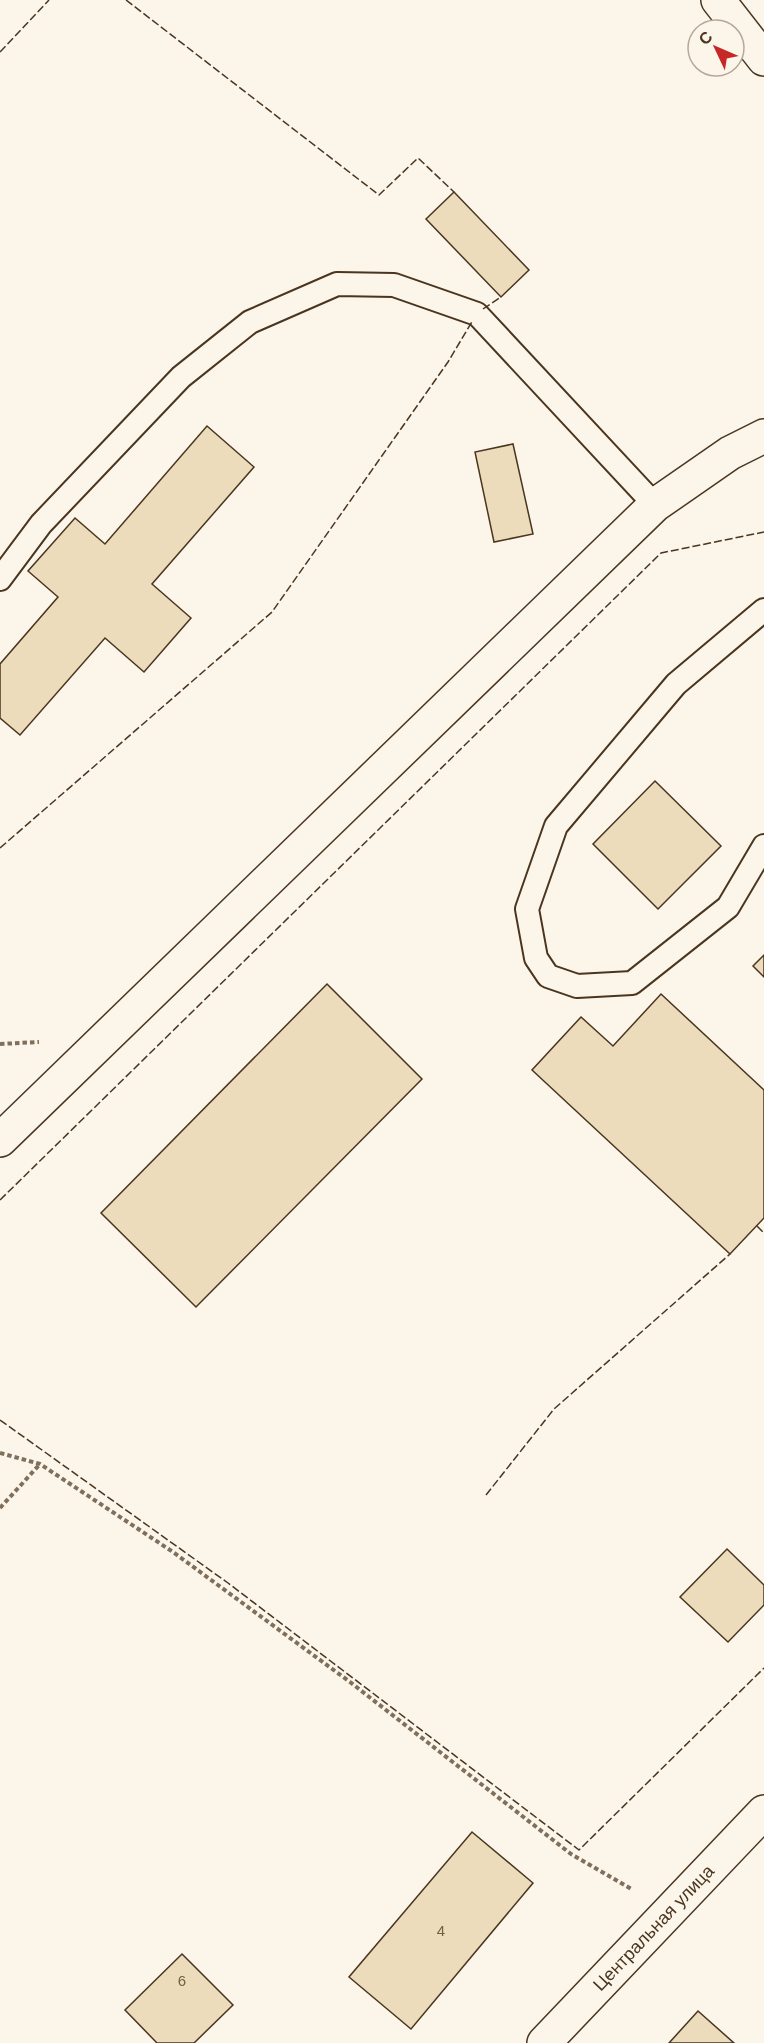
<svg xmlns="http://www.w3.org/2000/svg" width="764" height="2043" viewBox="0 0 764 2043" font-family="Helvetica,sans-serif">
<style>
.building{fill:#ecdcbc;stroke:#4a3520;stroke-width:1.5}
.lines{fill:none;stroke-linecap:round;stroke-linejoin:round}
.service-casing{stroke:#4a3520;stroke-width:26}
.minor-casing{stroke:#4a3520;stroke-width:36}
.path{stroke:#7f6f5c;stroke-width:4;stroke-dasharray:4.5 3;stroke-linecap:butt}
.service{stroke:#fbf6e9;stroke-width:22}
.minor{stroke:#fbf6e9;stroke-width:33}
.fence{stroke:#4a3520;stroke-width:1.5;stroke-dasharray:8 3;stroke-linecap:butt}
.labels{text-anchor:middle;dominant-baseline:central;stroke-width:4.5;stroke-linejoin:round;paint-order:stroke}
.number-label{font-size:15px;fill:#725f47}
.street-label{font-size:18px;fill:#4a3520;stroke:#fbf6e9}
</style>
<rect width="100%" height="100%" fill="#fbf6e9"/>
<g class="building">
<path d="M454,192L529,270L501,297L426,219Z"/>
<path d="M207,426L254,467L152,584L191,618L144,672L105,638L20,735L0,718V664L58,597L28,571L75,518L105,544Z"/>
<path d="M513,444L533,534L494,542L475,452Z"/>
<path d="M655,781L721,846L658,909L593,844Z"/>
<path d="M764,955V977L753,966Z"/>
<path d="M327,984L422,1079L196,1307L101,1213Z"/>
<path d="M661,994L764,1090V1218L730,1254L532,1070L581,1017L613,1046Z"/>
<path d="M727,1549L764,1585V1605L728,1642L680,1597Z"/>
<path d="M472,1832L533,1883L411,2029L349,1977Z"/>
<path d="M182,1954L233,2005L194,2043H157L125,2010Z"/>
<path d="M698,2011L734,2043H669Z"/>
</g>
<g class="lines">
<defs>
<g id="service">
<path d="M0,579L41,524L181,377L250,322L337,284L394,285L477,314L655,505"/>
<path d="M764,610L676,684L556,826L527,909L536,958L548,976L577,986L632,983L728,907L764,846"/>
</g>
<g id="minor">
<path d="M718,0L764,59"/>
<path d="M0,1140L655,505L730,453L764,436"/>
<path id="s1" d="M544,2043L764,1812"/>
</g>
</defs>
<use href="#service" class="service-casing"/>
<use href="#minor" class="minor-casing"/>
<g class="path">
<path d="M0,1044L39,1042"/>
<path d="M0,1453L40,1464L173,1552L350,1682L571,1854L633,1890"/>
<path d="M0,1508L40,1464"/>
</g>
<use href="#service" class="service"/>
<use href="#minor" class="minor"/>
<g class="fence">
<path d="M126,0L379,195L418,158L454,192"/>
<path d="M0,52L49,0"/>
<path d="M483,309L501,297"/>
<path d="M0,848L272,612L448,362L473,320"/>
<path d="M0,1200L661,553L764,532"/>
<path d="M757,1226L764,1233"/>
<path d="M0,1420L228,1583L579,1850L764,1668"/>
<path d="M486,1495L554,1409L730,1254"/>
</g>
</g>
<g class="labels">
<g class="number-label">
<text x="441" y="1930">4</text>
<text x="182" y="1980">6</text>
</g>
<g class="street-label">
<text stroke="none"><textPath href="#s1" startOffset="159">Центральная улица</textPath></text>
</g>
</g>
<g transform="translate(716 48) rotate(314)"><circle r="28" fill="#fbf6e9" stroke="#b4a999" stroke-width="1.5"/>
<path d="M0-4.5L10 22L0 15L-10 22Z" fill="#c62828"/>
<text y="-9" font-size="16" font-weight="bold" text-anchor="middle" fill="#4a3520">С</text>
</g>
</svg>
